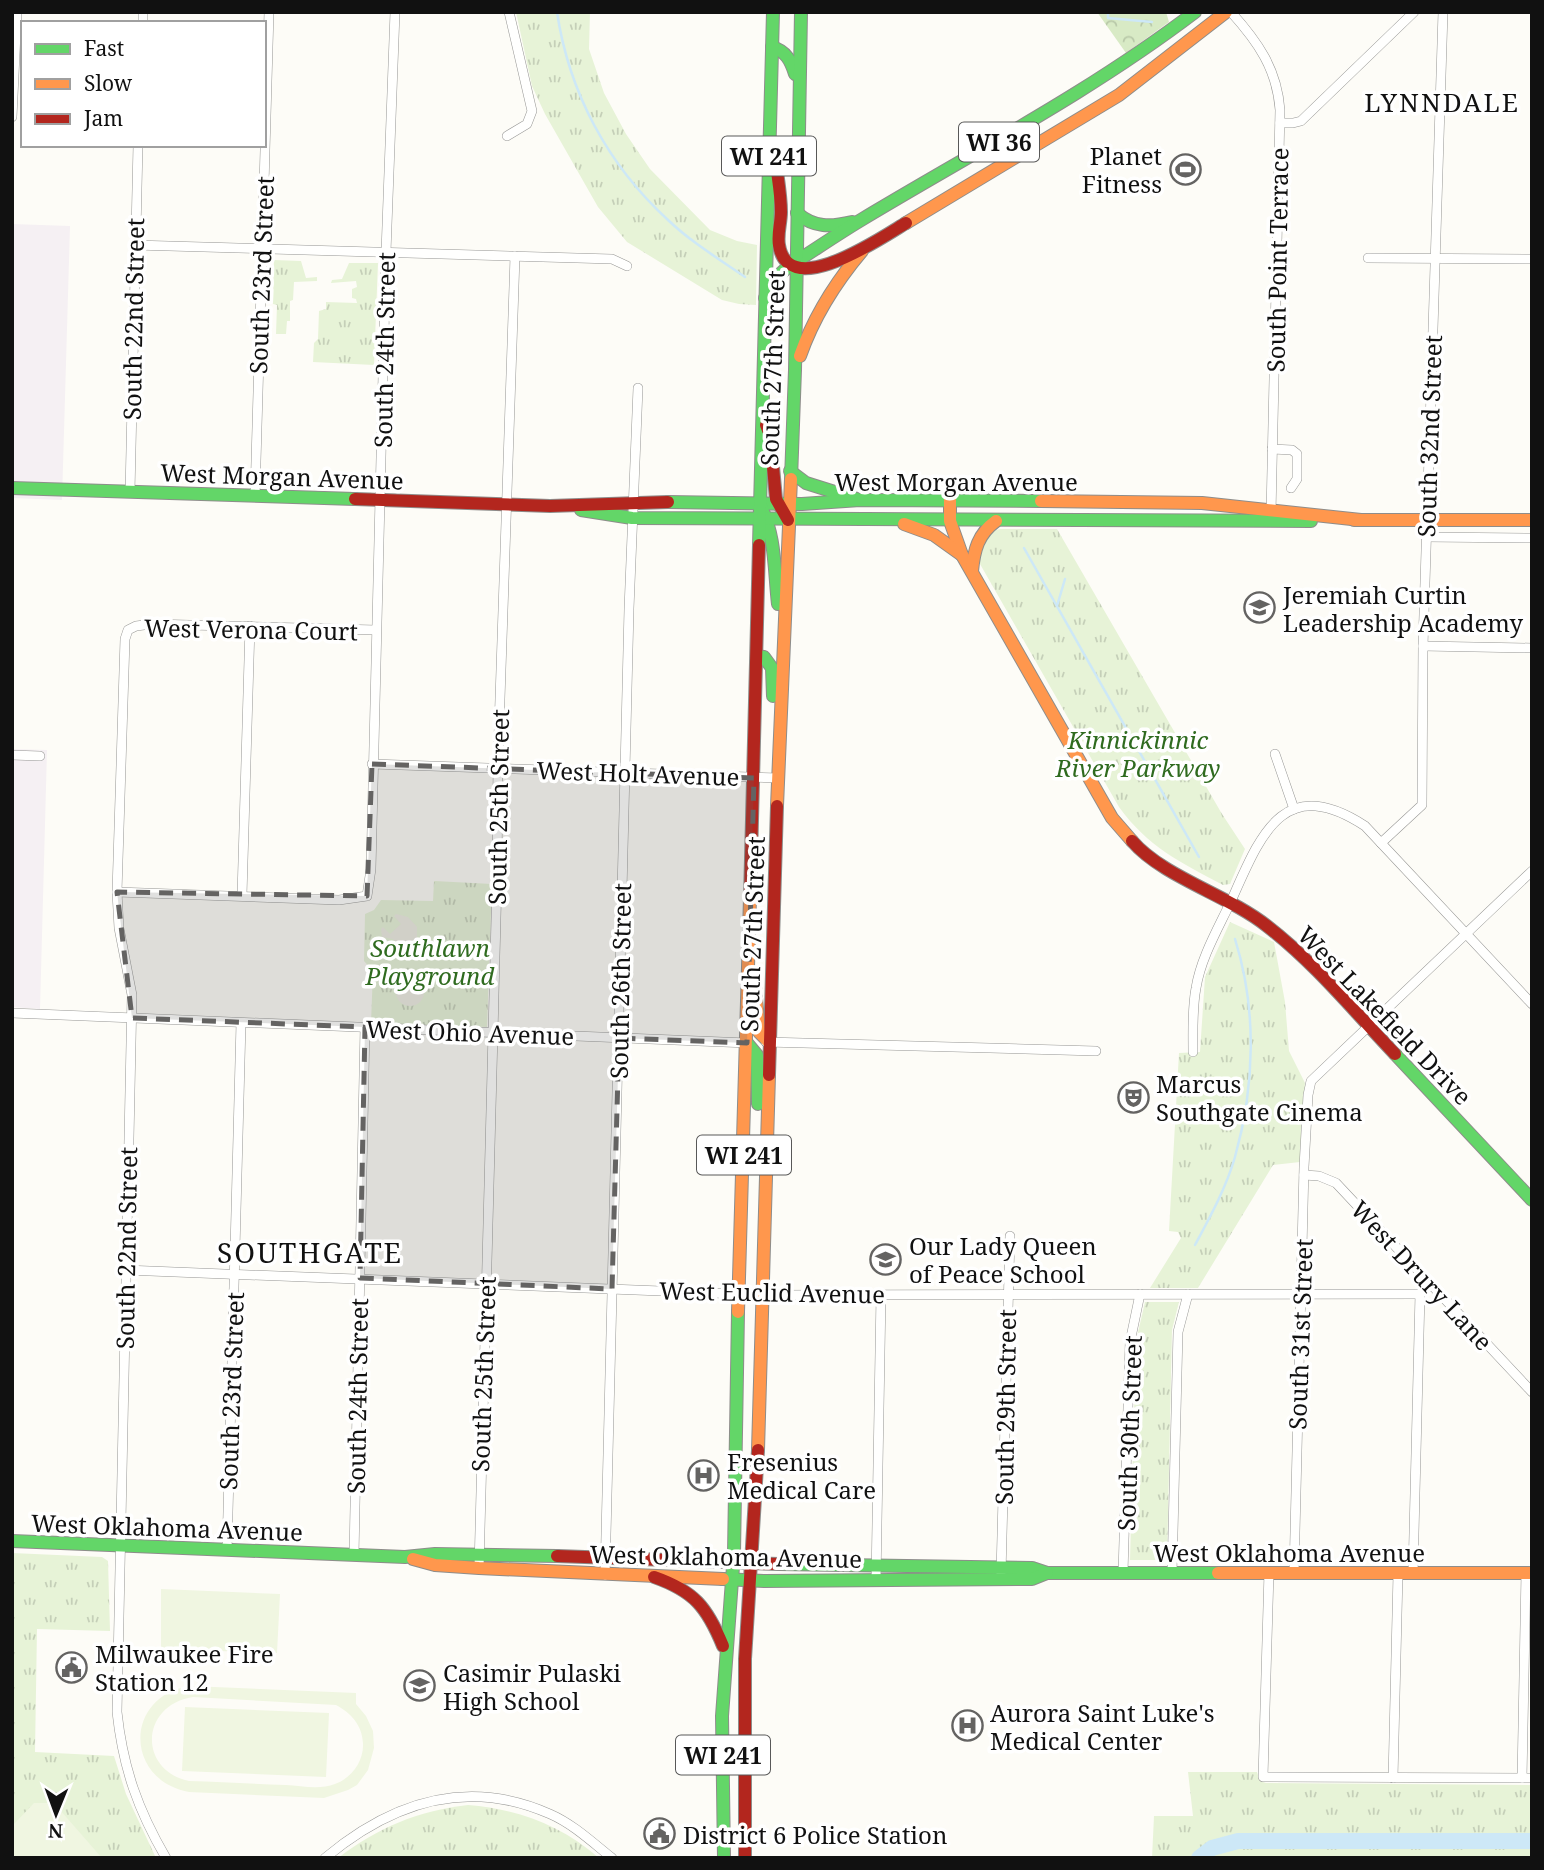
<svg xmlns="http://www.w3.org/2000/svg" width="1544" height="1870" viewBox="0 0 1544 1870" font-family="'Noto Serif',serif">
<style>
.industrial{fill:#f5f0f3}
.grass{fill:url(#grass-tufts)}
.forest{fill:url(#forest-crowns)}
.pitch{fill:#f0f6e1;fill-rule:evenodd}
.plaza{fill:#edebe2}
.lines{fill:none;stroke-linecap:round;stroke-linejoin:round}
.stream{stroke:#cde8f7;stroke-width:2.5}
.river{stroke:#cde8f7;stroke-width:16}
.street-casing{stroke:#979795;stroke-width:10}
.fast-casing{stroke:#8e8d8b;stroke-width:14}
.slow-casing{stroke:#8e8d8b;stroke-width:14}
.jam-casing{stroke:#8e8d8b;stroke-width:14}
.street{stroke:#fffffe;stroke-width:9}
.fast{stroke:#63d668;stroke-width:12}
.slow{stroke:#ff974d;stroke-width:12}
.jam{stroke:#b3261e;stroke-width:12}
.marked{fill:#646362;fill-opacity:0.2;stroke:#646362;stroke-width:5;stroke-dasharray:14 9;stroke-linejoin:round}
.labels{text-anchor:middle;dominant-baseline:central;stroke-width:7;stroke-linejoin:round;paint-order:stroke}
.shield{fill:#fff;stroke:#585858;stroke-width:2}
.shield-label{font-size:23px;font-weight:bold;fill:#111}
.poi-label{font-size:24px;fill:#111;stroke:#fff;text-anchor:start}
.street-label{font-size:24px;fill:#111;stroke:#fff}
.park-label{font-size:24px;font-style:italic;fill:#2f6b1f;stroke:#fff}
.neighbourhood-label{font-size:26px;letter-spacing:2px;fill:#111;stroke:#fff}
.quarter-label{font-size:28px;letter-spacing:2px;fill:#111;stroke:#fff}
</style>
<defs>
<pattern id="grass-tufts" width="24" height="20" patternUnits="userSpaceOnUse" patternTransform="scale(1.75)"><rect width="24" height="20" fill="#e7f3d7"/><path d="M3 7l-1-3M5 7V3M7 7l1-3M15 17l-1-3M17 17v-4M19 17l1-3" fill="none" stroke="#c5cfb8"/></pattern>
<pattern id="forest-crowns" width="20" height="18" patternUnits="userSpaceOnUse" patternTransform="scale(1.75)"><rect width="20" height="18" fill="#d8eac5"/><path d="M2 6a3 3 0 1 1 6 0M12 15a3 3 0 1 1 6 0" fill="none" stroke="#b8c8a8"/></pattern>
</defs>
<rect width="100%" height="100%" fill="#fdfcf7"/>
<g class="industrial">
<path d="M12,224L70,226L62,500L12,498Z"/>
<path d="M12,749L47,750L40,1009L12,1007Z"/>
</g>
<g class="grass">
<path d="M516,12H590L589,49L604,93L626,134L650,169L710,230L737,241L757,245L756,305L739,304L722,300L627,242L598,207L545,114L532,86Z"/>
<path d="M274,260L301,261L306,278L317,277V281L294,282L293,300L290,301V321H287L286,334H276L277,305L273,304Z"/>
<path d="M349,263H378L374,365L313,362L314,343L318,339L319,311L326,309V302L357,303L356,299L352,298V289L357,287L356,281L331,283L332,280L342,279Z"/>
<path d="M1000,529H1057L1222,814L1245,849L1230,884L1223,885C1180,862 1148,847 1119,807L980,564C976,548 983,532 1000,529Z"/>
<path d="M434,881L492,884L487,1027L371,1023L373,971L364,961L365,914L374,910L381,900L433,901Z"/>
<path d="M1230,922L1274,942L1285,1002L1289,1051L1305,1083L1300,1162L1273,1165L1198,1288H1150L1181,1238L1178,1232L1169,1231L1179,1053L1200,1052L1205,977Z"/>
<path d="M1145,1302H1179L1172,1330L1167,1560H1130L1136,1341Z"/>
<path d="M12,1553L102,1557L108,1561L110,1631L37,1629L35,1752L114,1756L126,1794L156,1858H12Z"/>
<path d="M1188,1772H1257L1260,1781L1266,1783L1532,1785V1858H1152L1154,1816H1193Z"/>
<path d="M468,1805C518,1809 561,1825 599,1858H338C379,1827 417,1811 468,1805Z"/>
</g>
<path class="forest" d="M1097,12H1166L1169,22L1126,53Z"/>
<g class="pitch">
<path d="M161,1589L280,1594L277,1653L161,1649Z"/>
<path d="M190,1686L356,1693V1704L366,1716L373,1731L374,1748L368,1770L357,1785L348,1790L324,1798L189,1792C124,1780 124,1696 190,1686ZM193,1697L336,1705C351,1713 362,1725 363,1743C364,1761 352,1778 335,1784C320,1790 302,1786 286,1785C254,1784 221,1782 189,1781C137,1769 141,1705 193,1697Z"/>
<path d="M185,1707L329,1713L326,1777L182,1771Z"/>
<path d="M34,1803H54L102,1858H12V1826Z"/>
</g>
<g class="plaza">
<path d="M396,914L408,917L417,927V938L407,949L402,950L398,947L393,939L382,937L381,929L383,927L390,934L401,924L394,916Z"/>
<circle cx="410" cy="992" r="14"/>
</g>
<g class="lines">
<g class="stream">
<path d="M557,12C569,93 608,165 668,220C691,242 719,259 745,277"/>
<path d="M1108,12V18L1152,22"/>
<path d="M1024,548L1199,857"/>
<path d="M1057,606L1065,579"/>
<path d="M1195,1245C1210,1217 1226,1188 1235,1157C1255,1086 1257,1009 1235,939"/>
</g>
<path class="river" d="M1199,1858L1212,1848L1238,1841H1532"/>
<defs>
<g id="street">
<path d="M1231,12C1258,42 1277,69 1280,110L1271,513"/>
<path d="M143,23V12"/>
<path d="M12,117L17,12"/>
<path d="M1280,123H1293L1301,121L1414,12"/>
<path d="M507,136L527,124L532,111L509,12"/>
<path d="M134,245L612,259L627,266"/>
<path d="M1368,258L1532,259"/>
<path d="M1272,449L1292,450L1297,454V479L1291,488"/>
<path d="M130,492L138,145"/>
<path d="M255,496L269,12"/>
<path d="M1426,537L1532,538"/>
<path d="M1423,646L1532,648"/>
<path d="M1275,754L1294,809"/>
<path d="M12,755L40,756"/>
<path d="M372,764L778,778"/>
<path d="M1381,843L1422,805L1423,646L1443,12"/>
<path d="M117,892L339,900L367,896L371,869L386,252L395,12"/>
<path d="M242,895L250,626"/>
<path d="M12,1013L748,1043"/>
<path d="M766,1042L1096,1051"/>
<path d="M1193,1052C1193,1031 1192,1009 1196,988C1201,957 1219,927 1232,899C1261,834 1284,773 1365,826L1532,1004"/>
<path d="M1304,1175L1319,1176L1336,1183L1532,1392"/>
<path d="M125,1270L763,1295L1420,1294"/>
<path d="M227,1550L241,1023"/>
<path d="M354,1555L365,1027"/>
<path d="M479,1568L497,880L498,758L515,256"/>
<path d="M1269,1572L1263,1777L1532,1778"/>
<path d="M1001,1573L1010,1236"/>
<path d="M1123,1573L1130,1342L1140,1294"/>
<path d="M1172,1573L1178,1332L1188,1294"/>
<path d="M1294,1573L1304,1167L1308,1095L1311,1081L1532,871"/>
<path d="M1413,1573L1420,1294L1432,1284"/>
<path d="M605,1575L629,609L638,388"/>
<path d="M876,1580L881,1295"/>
<path d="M1393,1778L1398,1574"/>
<path d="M1522,1778L1526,1573"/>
<path d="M166,1858C138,1810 123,1768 117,1712L132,995L119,928L117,892L125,639L128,630L136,626L152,624L376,630"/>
<path d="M325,1858C392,1802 467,1777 550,1814C573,1824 592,1842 612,1858"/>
</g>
<g id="fast">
<path d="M772,47C786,51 791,61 795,74"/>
<path d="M797,213C814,228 831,227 852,222"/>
<path d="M765,298L779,275L789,266C813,251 836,235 861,220C974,152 1090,92 1195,12"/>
<path d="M790,471L806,483L860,500"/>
<path d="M791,479L795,370L801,12"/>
<path d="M12,488L355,499"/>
<path d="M668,502L802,504L860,500L1041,501"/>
<path d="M760,505C776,536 774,570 778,604"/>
<path d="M581,510L632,518L1311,521"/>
<path d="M759,545L773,12"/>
<path d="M757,656L764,657L772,668L773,696"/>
<path d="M747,1043L757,1055L758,1104"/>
<path d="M1395,1054L1532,1200"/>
<path d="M12,1541L405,1557L435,1554L557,1556"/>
<path d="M779,1564L1032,1568L1047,1573H1218"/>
<path d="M723,1579L764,1581L1032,1579L1047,1573"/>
<path d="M724,1858L722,1716L734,1553L738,1312"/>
</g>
<g id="slow">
<path d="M906,223L1119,95L1226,12"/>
<path d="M800,356C814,316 835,283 862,251"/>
<path d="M950,500V521L962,555L1112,818L1132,841"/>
<path d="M1041,501L1202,503L1361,520"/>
<path d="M1354,520H1532"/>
<path d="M904,524L934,535L962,555"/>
<path d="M972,571C974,550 978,534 996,521"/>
<path d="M777,806L791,479"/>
<path d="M755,986L759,1032L769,1042"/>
<path d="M738,1312L750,898"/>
<path d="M758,1450L769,1075"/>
<path d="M413,1559L435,1565L479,1568L723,1579"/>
<path d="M1218,1573H1532"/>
</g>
<g id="jam">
<path d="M776,164C778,180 781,196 781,212C781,223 777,234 779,245C788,302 881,238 906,223"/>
<path d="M766,425L770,435L776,499L788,520"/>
<path d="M355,499L550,506L668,502"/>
<path d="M1132,841C1163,877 1228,895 1267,926C1316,964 1353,1010 1395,1054"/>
<path d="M750,898L759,545"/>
<path d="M769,1075L777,806"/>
<path d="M557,1556L779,1564"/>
<path d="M654,1577C694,1591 707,1607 723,1646"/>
<path d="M745,1858V1659L758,1450"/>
</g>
</defs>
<use href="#street" class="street-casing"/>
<use href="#fast" class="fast-casing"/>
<use href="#slow" class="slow-casing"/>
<use href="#jam" class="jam-casing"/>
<use href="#street" class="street"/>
<use href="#fast" class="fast"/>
<use href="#slow" class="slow"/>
<use href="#jam" class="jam"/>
</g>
<path class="marked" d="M372,764L754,778L747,1043L619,1038L612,1289L360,1278L365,1027L132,1018L117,892L367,896Z"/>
<defs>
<symbol id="stadium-ring" viewBox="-11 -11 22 22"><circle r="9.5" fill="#fff" stroke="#646362" stroke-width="1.5"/><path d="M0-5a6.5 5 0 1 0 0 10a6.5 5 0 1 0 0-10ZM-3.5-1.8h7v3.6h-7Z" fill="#646362"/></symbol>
<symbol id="school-ring" viewBox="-11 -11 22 22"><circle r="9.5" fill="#fff" stroke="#646362" stroke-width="1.5"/><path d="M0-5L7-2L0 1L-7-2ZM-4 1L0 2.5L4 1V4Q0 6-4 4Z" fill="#646362"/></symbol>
<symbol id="theatre-ring" viewBox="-11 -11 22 22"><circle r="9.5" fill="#fff" stroke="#646362" stroke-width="1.5"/><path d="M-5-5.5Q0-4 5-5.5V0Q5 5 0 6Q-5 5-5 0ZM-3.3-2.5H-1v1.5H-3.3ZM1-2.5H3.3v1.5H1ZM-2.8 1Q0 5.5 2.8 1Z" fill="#646362"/></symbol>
<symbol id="hospital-ring" viewBox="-11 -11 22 22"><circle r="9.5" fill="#fff" stroke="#646362" stroke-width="1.5"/><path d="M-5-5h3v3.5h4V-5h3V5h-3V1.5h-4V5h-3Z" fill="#646362"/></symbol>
<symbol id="civic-ring" viewBox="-11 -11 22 22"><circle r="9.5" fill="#fff" stroke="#646362" stroke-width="1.5"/><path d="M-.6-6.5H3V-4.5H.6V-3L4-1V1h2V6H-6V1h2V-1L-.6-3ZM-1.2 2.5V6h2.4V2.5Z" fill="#646362"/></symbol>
</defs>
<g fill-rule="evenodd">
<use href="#stadium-ring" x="1168" y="152" width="35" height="35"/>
<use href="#school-ring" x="1242" y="590" width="35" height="35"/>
<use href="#theatre-ring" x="1116" y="1080" width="35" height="35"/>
<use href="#school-ring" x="868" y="1242" width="35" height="35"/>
<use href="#hospital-ring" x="686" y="1458" width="35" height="35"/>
<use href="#civic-ring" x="54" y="1650" width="35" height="35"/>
<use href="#school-ring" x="402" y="1668" width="35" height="35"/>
<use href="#hospital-ring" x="950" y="1708" width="35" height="35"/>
<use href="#civic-ring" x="642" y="1816" width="35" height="35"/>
</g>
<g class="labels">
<g class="shield">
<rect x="959" y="122.5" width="80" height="39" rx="5"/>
<rect x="722" y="136.5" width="94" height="39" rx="5"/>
<rect x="697" y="1135.5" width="94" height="39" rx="5"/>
<rect x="676" y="1735.5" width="94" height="39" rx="5"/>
</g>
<g class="shield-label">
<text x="999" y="142">WI 36</text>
<text x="769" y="156">WI 241</text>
<text x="744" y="1155">WI 241</text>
<text x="723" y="1755">WI 241</text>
</g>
<g class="poi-label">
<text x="1162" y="155" text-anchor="end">Planet<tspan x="1162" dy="28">Fitness</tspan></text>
<text x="1283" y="594">Jeremiah Curtin<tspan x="1283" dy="28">Leadership Academy</tspan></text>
<text x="1156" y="1083">Marcus<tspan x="1156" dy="28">Southgate Cinema</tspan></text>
<text x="909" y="1245">Our Lady Queen<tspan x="909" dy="28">of Peace School</tspan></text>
<text x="727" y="1461">Fresenius<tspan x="727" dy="28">Medical Care</tspan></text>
<text x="95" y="1653">Milwaukee Fire<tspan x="95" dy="28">Station 12</tspan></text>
<text x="443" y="1672">Casimir Pulaski<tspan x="443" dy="28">High School</tspan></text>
<text x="990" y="1712">Aurora Saint Luke's<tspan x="990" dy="28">Medical Center</tspan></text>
<text x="683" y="1834">District 6 Police Station</text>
</g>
<g class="street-label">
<text transform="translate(1277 260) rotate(-89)">South Point Terrace</text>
<text transform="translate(261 275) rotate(-88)">South 23rd Street</text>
<text transform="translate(133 319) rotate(-89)">South 22nd Street</text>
<text transform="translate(384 350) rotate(-89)">South 24th Street</text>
<text transform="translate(772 368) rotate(-88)">South 27th Street</text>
<text transform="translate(1429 436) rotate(-88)">South 32nd Street</text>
<text transform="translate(282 476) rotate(2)">West Morgan Avenue</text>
<text x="956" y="481">West Morgan Avenue</text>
<text transform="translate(251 629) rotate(1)">West Verona Court</text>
<text transform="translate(638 773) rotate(2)">West Holt Avenue</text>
<text transform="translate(498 807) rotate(-89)">South 25th Street</text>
<text transform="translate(752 934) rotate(-88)">South 27th Street</text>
<text transform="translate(620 981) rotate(-89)">South 26th Street</text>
<text transform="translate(1385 1015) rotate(46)">West Lakefield Drive</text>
<text transform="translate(470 1032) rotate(2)">West Ohio Avenue</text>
<text transform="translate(126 1248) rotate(-89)">South 22nd Street</text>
<text transform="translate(1422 1275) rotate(47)">West Drury Lane</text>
<text transform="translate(772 1292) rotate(1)">West Euclid Avenue</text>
<text transform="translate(1300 1334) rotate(-88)">South 31st Street</text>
<text transform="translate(483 1374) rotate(-88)">South 25th Street</text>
<text transform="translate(231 1391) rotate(-88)">South 23rd Street</text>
<text transform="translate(357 1396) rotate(-89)">South 24th Street</text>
<text transform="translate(1005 1407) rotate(-89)">South 29th Street</text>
<text transform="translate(1129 1433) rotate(-88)">South 30th Street</text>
<text transform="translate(167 1527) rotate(2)">West Oklahoma Avenue</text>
<text x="1289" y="1552">West Oklahoma Avenue</text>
<text transform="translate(726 1556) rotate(1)">West Oklahoma Avenue</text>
</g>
<g class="park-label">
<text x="1138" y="739">Kinnickinnic<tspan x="1138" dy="28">River Parkway</tspan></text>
<text x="430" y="947">Southlawn<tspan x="430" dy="28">Playground</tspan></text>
</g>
<g class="neighbourhood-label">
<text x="1442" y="102">LYNNDALE</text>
</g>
<g class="quarter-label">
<text x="310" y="1252">SOUTHGATE</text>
</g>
</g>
<rect width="1544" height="1870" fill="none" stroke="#111111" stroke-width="28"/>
<rect x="21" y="21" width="245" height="126" fill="#ffffff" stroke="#a0a0a0" stroke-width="2"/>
<rect x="35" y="44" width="35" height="10" fill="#63d668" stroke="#a0a0a0" stroke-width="2"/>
<text x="84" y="56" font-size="21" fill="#111111">Fast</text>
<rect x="35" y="79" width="35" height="10" fill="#ff974d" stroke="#a0a0a0" stroke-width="2"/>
<text x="84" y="91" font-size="21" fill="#111111">Slow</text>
<rect x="35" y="114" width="35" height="10" fill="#b3261e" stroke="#a0a0a0" stroke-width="2"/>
<text x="84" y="126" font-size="21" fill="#111111">Jam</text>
<g transform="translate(56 1814) rotate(181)" stroke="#ffffff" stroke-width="5" paint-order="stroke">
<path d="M0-5L12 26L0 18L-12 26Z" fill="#111111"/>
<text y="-10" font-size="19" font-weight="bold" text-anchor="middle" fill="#111111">N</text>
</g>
</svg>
